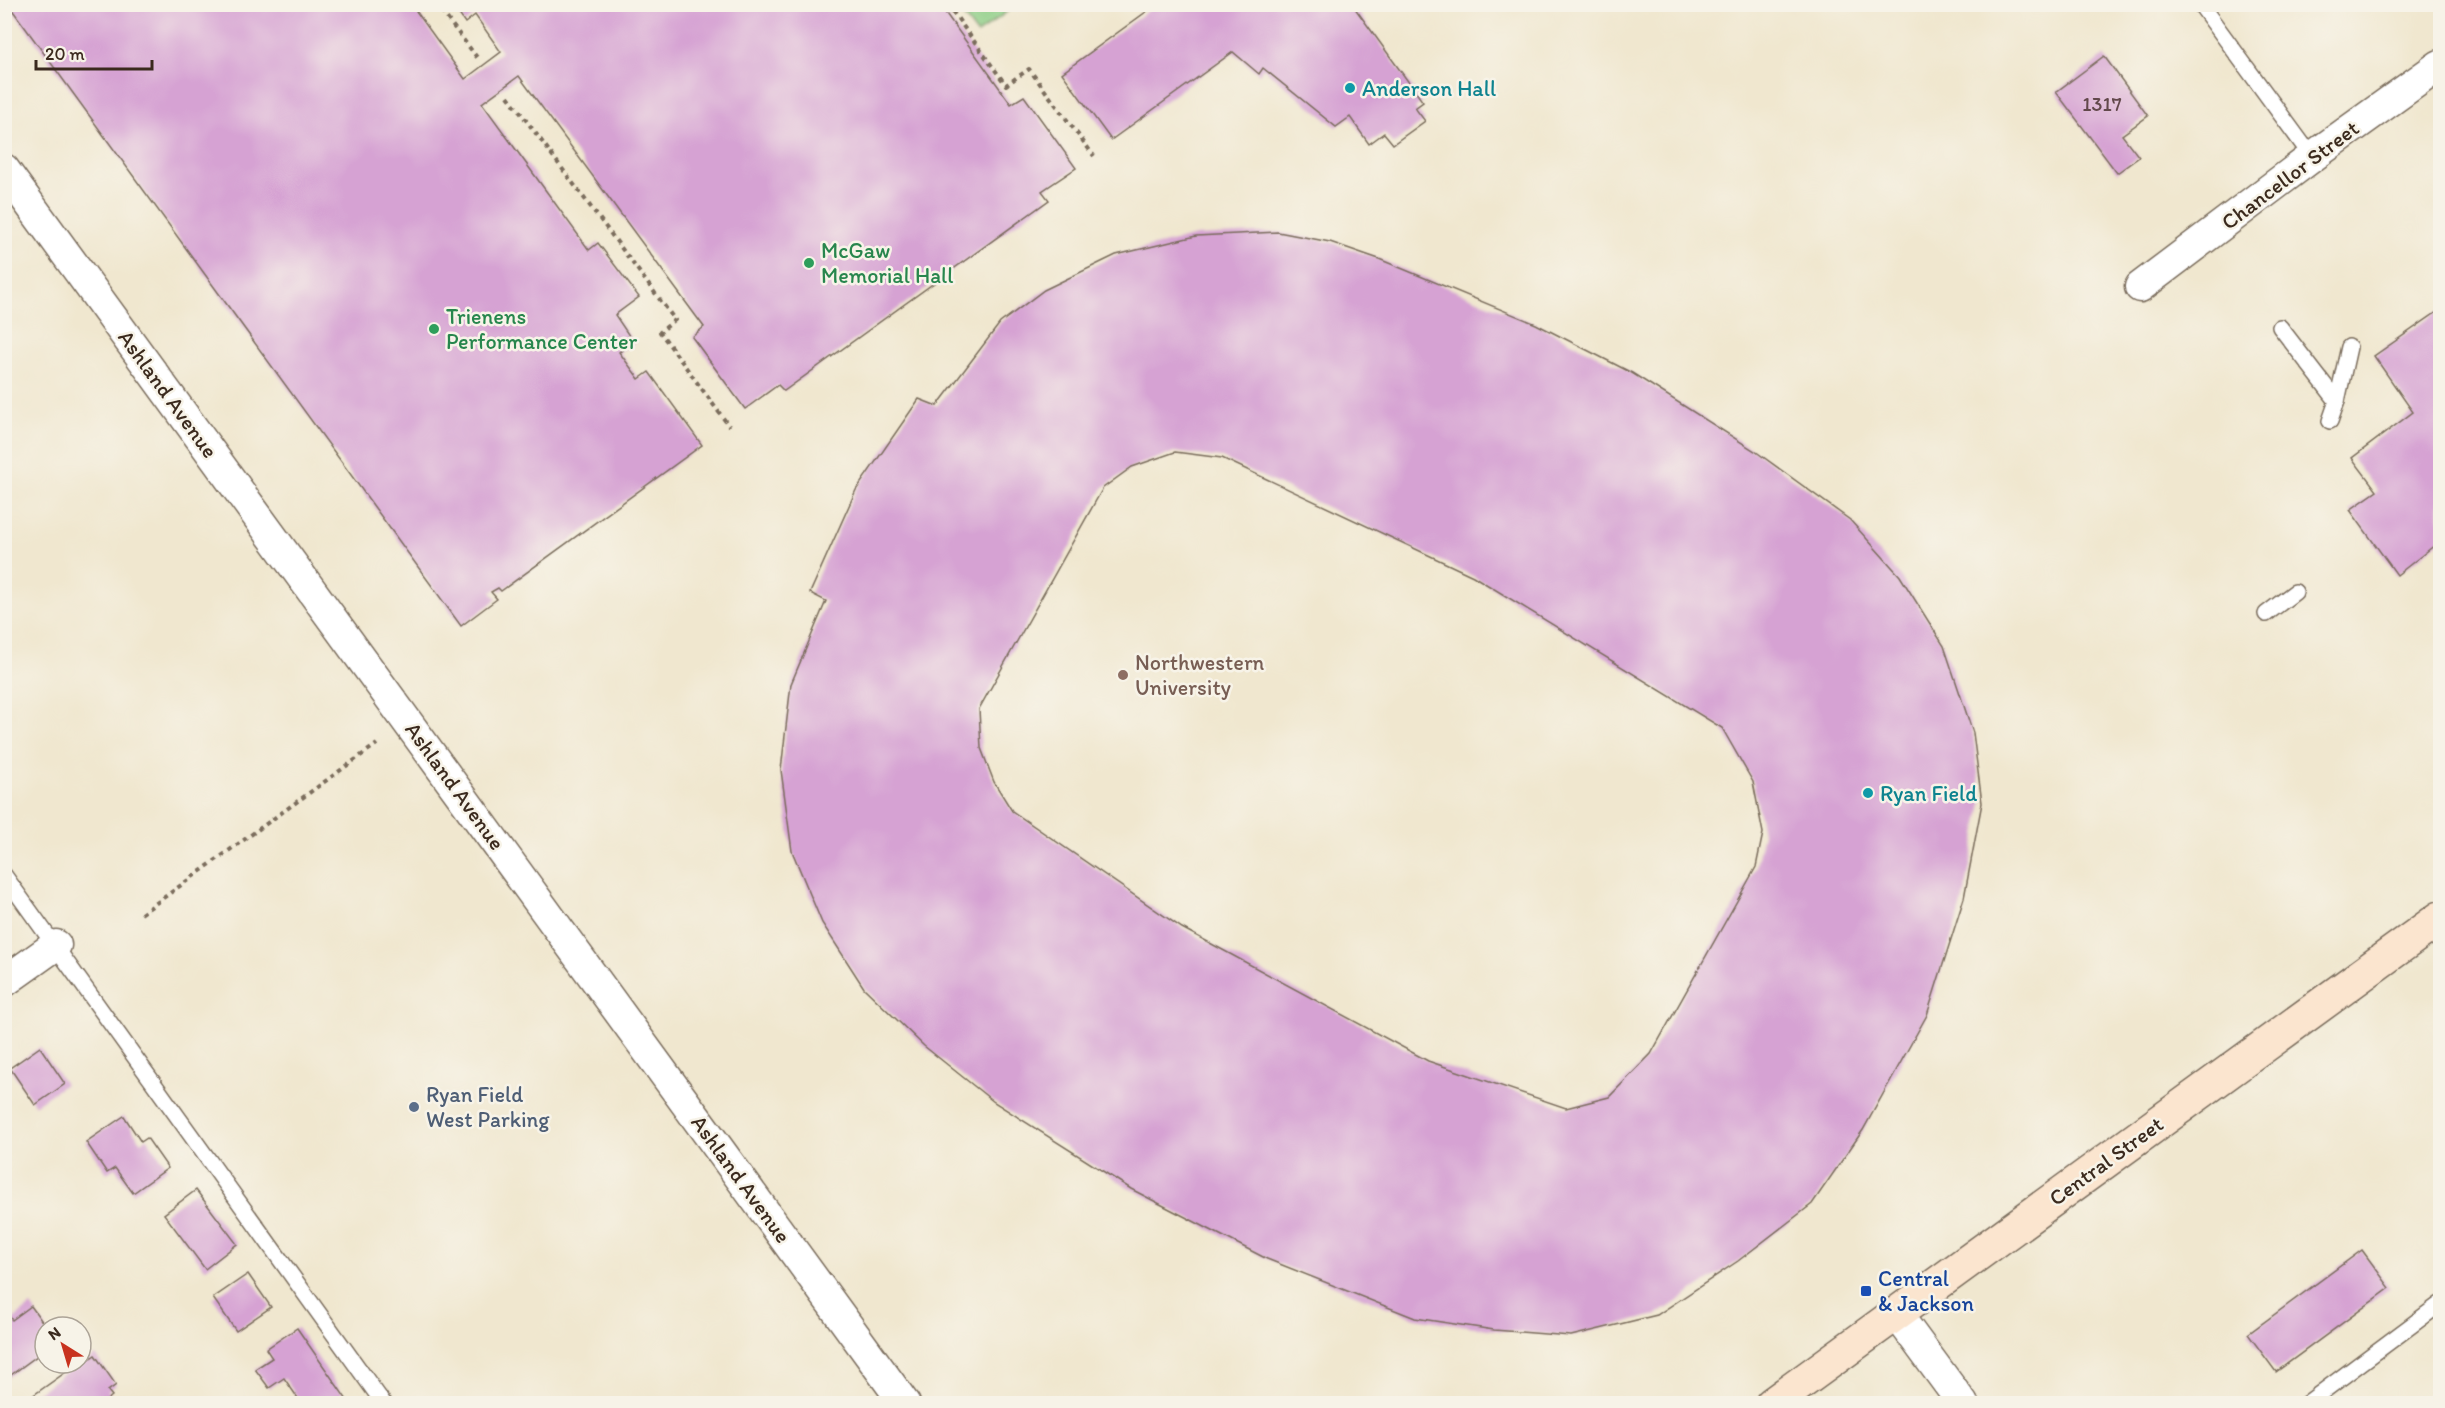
<svg xmlns="http://www.w3.org/2000/svg" width="2445" height="1408" viewBox="0 0 2445 1408" font-family="Itim,sans-serif">
<style>
.green{fill:#8dce86;stroke:#647c52;stroke-width:1.5}
.building{fill:#d6a2d3;fill-rule:evenodd}
.lines{fill:none;stroke-linecap:round;stroke-linejoin:round}
.lane-casing{stroke:#7a6c5c;stroke-width:18}
.street-casing{stroke:#7a6c5c;stroke-width:33}
.secondary-casing{stroke:#7a6c5c;stroke-width:36}
.path{stroke:#7a6c5c;stroke-width:4;stroke-dasharray:4.5 4.5;stroke-linecap:butt}
.lane{stroke:#fff;stroke-width:15}
.street{stroke:#fff;stroke-width:30}
.secondary{stroke:#fbe5cf;stroke-width:33}
.culture-dot{fill:#0f9aa8;stroke:#f7f3e8;stroke-width:2}
.leisure-dot{fill:#2e9e5b;stroke:#f7f3e8;stroke-width:2}
.education-dot{fill:#8d6e63;stroke:#f7f3e8;stroke-width:2}
.service-dot{fill:#5c6f8a;stroke:#f7f3e8;stroke-width:2}
.transit-dot{fill:#1a4fb4;stroke:#f7f3e8;stroke-width:2}
.labels{text-anchor:middle;dominant-baseline:central;stroke-width:5;stroke-linejoin:round;paint-order:stroke}
.number-label{font-size:20px;fill:#62484b}
.culture-label{font-size:22px;fill:#0d838f;stroke:#f7f3e8;text-anchor:start}
.street-label{font-size:22px;fill:#3b2a1e;stroke:#f7f3e8}
.leisure-label{font-size:22px;fill:#27864d;stroke:#f7f3e8;text-anchor:start}
.education-label{font-size:22px;fill:#785e54;stroke:#f7f3e8;text-anchor:start}
.service-label{font-size:22px;fill:#4e5e75;stroke:#f7f3e8;text-anchor:start}
.transit-label{font-size:22px;fill:#164399;stroke:#f7f3e8;text-anchor:start}
</style>
<rect width="100%" height="100%" fill="#f7f3e8"/>
<filter id="ink" filterUnits="userSpaceOnUse"><feTurbulence type="fractalNoise" baseFrequency=".0167" numOctaves="2"/><feDisplacementMap in="SourceGraphic" scale="12" xChannelSelector="R" yChannelSelector="G"/><feConvolveMatrix kernelMatrix="1 2 1 2 8 2 1 2 1" color-interpolation-filters="sRGB"/></filter>
<filter id="wash" filterUnits="userSpaceOnUse"><feTurbulence type="fractalNoise" baseFrequency=".008" numOctaves="4" result="noise"/><feDisplacementMap in="SourceGraphic" scale="24" xChannelSelector="R" yChannelSelector="G"/><feGaussianBlur stdDeviation="1.35" result="paint"/><feColorMatrix in="noise" values="0 0 0 0 0 0 0 0 0 0 0 0 0 0 0 0 0 1.4 0 .05"/><feComposite in="paint" operator="in"/></filter>
<g filter="url(#wash)">
<rect width="100%" height="100%" fill="#f0e7cf"/>
<path class="green" d="M955,5H1016L977,34Z"/>
<g id="blocks">
<g class="building">
<path d="M8,4H411L465,79L501,52L475,15L465,23L452,4H939L1011,104L1024,96L1076,168L1042,191L1049,200L784,391L778,385L745,409L692,337L704,327L519,76L482,103L589,250L598,243L639,297L615,315L634,343L619,352L639,379L649,372L702,445L501,591L498,588L491,592L497,599L461,626Z"/>
<path d="M1157,4H1352L1423,102L1415,108L1425,121L1393,144L1384,133L1369,144L1350,117L1336,127L1263,68L1259,74L1233,52L1111,140L1062,73Z"/>
<path d="M2104,56L2148,116L2122,135L2139,157L2117,173L2056,92Z"/>
<path d="M1278,232L1330,242L1379,259L1536,324L1632,373L1755,451L1850,520L1900,576L1944,646L1973,733L1982,803L1964,898L1927,1015L1863,1130L1812,1204L1738,1261L1657,1315L1571,1336L1494,1330L1415,1318L1267,1259L1131,1189L994,1102L924,1046L864,988L822,923L792,851L781,770L791,684L826,601L810,593L856,490L919,399L937,406L1000,323L1044,290L1116,255L1196,236ZM1175,452L1222,458L1473,576L1722,728L1753,782L1763,833L1756,867L1651,1054L1609,1097L1566,1108L1428,1061L1182,928L1012,811L994,782L981,748L979,709L1103,488L1132,467Z"/>
<path d="M2440,310V541L2397,575L2350,510L2377,491L2352,458L2413,412L2374,356Z"/>
<path d="M40,1047L65,1084L35,1105L10,1068Z"/>
<path d="M124,1116L141,1142L147,1138L168,1168L133,1193L115,1168L107,1173L86,1142Z"/>
<path d="M196,1190L237,1244L205,1269L164,1214Z"/>
<path d="M2362,1250L2390,1288L2276,1372L2248,1334Z"/>
<path d="M248,1274L271,1307L236,1331L213,1298Z"/>
<path d="M31,1306L46,1327L45,1350L4,1380V1310L12,1320Z"/>
<path d="M297,1328L347,1400L342,1404H302L284,1378L269,1388L255,1369L272,1358L266,1349Z"/>
<path d="M95,1355L116,1385L108,1391L112,1396L102,1404H21L83,1360L85,1362Z"/>
</g>
</g>
</g>
<g filter="url(#ink)">
<use href="#blocks" fill-opacity="0" stroke="#7a6c5c" stroke-width="1.5"/>
<g class="lines">
<defs>
<g id="lane">
<path d="M2200,4L2312,157"/>
<path d="M2280,327L2337,401L2330,421"/>
<path d="M2337,401L2349,347"/>
<path d="M2266,614L2295,592"/>
<path d="M4,875L384,1404"/>
<path d="M2306,1404L2440,1304"/>
</g>
<g id="street">
<path d="M4,169L905,1404"/>
<path d="M2140,287L2312,157L2440,65"/>
<path d="M4,982L56,945"/>
<path d="M1896,1313L1963,1404"/>
</g>
<path id="secondary" d="M1772,1404L2440,918"/>
</defs>
<use href="#lane" class="lane-casing"/>
<use href="#street" class="street-casing"/>
<use href="#secondary" class="secondary-casing"/>
<g class="path">
<path d="M436,4L479,60"/>
<path d="M947,4L1006,85L1029,69L1094,156"/>
<path d="M508,96L675,320L660,332L729,426"/>
<path d="M141,914L377,744"/>
</g>
<use href="#lane" class="lane"/>
<use href="#street" class="street"/>
<use href="#secondary" class="secondary"/>
</g>
</g>
<g class="culture-dot">
<circle cx="1350" cy="88" r="6"/>
<circle cx="1868" cy="793" r="6"/>
</g>
<g class="leisure-dot">
<circle cx="809" cy="263" r="6"/>
<circle cx="434" cy="329" r="6"/>
</g>
<circle class="education-dot" cx="1123" cy="675" r="6"/>
<circle class="service-dot" cx="414" cy="1107" r="6"/>
<rect class="transit-dot" x="1860" y="1285" width="12" height="12" rx="3"/>
<g class="labels">
<g class="number-label">
<text x="2102" y="104">1317</text>
</g>
<g class="culture-label">
<text x="1362" y="88">Anderson Hall</text>
<text x="1880" y="793">Ryan Field</text>
</g>
<g class="street-label">
<text transform="translate(2290 175) rotate(-37)">Chancellor Street</text>
<text transform="translate(168 394) rotate(54)">Ashland Avenue</text>
<text transform="translate(455 786) rotate(54)">Ashland Avenue</text>
<text transform="translate(2106 1161) rotate(-36)">Central Street</text>
<text transform="translate(741 1179) rotate(54)">Ashland Avenue</text>
</g>
<g class="leisure-label">
<text x="821" y="250">McGaw<tspan x="821" dy="25">Memorial Hall</tspan></text>
<text x="446" y="316">Trienens<tspan x="446" dy="25">Performance Center</tspan></text>
</g>
<g class="education-label">
<text x="1135" y="662">Northwestern<tspan x="1135" dy="25">University</tspan></text>
</g>
<g class="service-label">
<text x="426" y="1094">Ryan Field<tspan x="426" dy="25">West Parking</tspan></text>
</g>
<g class="transit-label">
<text x="1878" y="1278">Central<tspan x="1878" dy="25">&amp; Jackson</tspan></text>
</g>
</g>
<rect width="2445" height="1408" fill="none" stroke="#f7f3e8" stroke-width="24"/>
<g transform="translate(63 1345) rotate(323)"><circle r="28" fill="#f7f3e8" stroke="#aca397" stroke-width="1.5"/>
<path d="M0-4.5L10 22L0 15L-10 22Z" fill="#c8321e"/>
<text y="-9" font-size="16" font-weight="bold" text-anchor="middle" fill="#3b2a1e">N</text>
</g>
<path d="M36 60v9h116v-9" fill="none" stroke="#3b2a1e" stroke-width="3"/>
<text x="45" y="60" font-size="18" fill="#3b2a1e" stroke="#f7f3e8" stroke-width="4.5" paint-order="stroke">20 m</text>
</svg>
